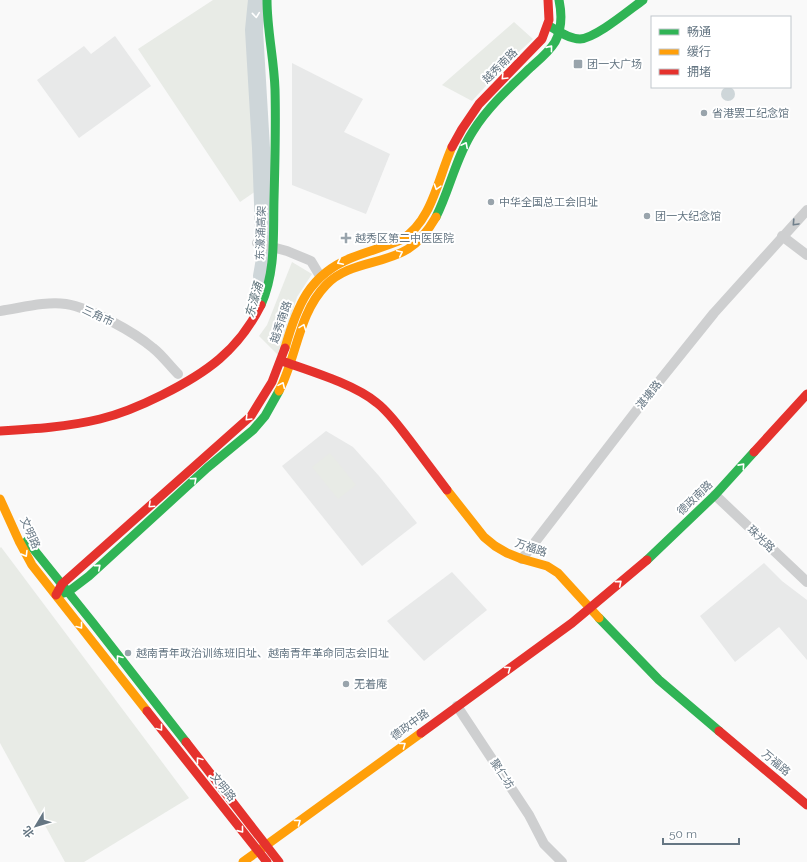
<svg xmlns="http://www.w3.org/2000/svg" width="807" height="862" viewBox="0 0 807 862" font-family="Raleway,'Noto Sans SC',sans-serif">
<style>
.built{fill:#e8e9e9}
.green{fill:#e8ebe6}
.water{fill:#ced6d9}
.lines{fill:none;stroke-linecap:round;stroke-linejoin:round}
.river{stroke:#ced6d9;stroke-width:18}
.street{stroke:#cecfd0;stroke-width:10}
.fast{stroke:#30b455;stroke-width:9}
.slow{stroke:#ff9f0a;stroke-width:9}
.jam{stroke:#e5322d;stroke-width:9}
.oneway{stroke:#fff}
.oneway2{stroke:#707f8b}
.poi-dot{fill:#99a4ac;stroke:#fff;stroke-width:1.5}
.labels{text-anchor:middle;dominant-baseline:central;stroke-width:4;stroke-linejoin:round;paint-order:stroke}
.poi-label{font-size:11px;fill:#657683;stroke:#fff;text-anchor:start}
.street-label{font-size:11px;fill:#657683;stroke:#fff}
.water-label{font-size:12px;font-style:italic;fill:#60757c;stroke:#fff}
</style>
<rect width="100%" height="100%" fill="#f9f9f9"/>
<g class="built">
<path d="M115,36L151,86L79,138L37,80L84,46L91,54Z"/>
<path d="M292,63L363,99L344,132L390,154L366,214L292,185Z"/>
<path d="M326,431L353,447L379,476L417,523L362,566L282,466Z"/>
<path d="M764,563L782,581L807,600V660L779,627L735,662L700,616Z"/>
<path d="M452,572L487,610L424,661L387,621Z"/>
</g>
<g class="green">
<path d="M213,0H248V37L256,191L240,202L138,49Z"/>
<path d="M514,22L533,39L511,59L472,101L442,85Z"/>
<path d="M292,262L312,274L297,297L279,356L259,336L267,325Z"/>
<path d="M330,453L356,485L338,499L312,467Z"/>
<path d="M1,547L189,798L84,862H65L0,743V548Z"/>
</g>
<circle class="water" cx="728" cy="94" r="7"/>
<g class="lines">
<path class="river" d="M257,0L254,30L261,148L265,259L262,276"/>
<g class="street">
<path d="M782,236L807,255"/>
<path d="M257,243L287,251L311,261L320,276"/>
<path d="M0,311C21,308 45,301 66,304C91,308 134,332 153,348C162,355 170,366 178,374"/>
<path d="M715,495L807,582"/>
<path d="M522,559L653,389L714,313L807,210"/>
<path d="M457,706L529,815L544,844L562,862"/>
</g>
<g class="fast">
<path d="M551,27C559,32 570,39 580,39C596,38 629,10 643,0"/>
<path d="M436,217C450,189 456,157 473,131C488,107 510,87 530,68C539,60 549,52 555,42C562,29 562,14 559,0"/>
<path d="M261,305C276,271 273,236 274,199C275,163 276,126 275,89C274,59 267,30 267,0"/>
<path d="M27,541L93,623L186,742"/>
<path d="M647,560L715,495L754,452"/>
<path d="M56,595L68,592L89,576L207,468L253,430L265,416L279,391"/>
<path d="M599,618L659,680L719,731"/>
</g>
<g class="slow">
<path d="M285,348C297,306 309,275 351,258C368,251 385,247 401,240C432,222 438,178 452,147"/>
<path d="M279,391C297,357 298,314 326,285C348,262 382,265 408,249C421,241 429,229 436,217"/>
<path d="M447,490L484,537L495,546L507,553L522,559L547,566L558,573L599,618"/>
<path d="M0,499L19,541L32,565L147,711"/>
<path d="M243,862L421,733"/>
</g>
<g class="jam">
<path d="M452,147L462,129L479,104L542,39L549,20L548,0"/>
<path d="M282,361C310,371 354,384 377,403C390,413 400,428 411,442C423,458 435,474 447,490"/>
<path d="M0,431C34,429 67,427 100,419C121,414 142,405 162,395C206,373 238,351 261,305"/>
<path d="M754,452L807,394"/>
<path d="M56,595L62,584L251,416L272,382L285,348"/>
<path d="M147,711L267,862"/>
<path d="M719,731L807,805"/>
<path d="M421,733L572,623L647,560"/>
<path d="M186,742L279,862"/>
</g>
</g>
<defs><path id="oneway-chevron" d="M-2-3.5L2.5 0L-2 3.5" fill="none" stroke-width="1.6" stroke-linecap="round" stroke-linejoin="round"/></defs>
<g class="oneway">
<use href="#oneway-chevron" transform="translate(256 15) rotate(84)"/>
<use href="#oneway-chevron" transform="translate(550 48) rotate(-51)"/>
<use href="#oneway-chevron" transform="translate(504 77) rotate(134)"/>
<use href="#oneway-chevron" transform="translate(465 145) rotate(-63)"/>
<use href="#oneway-chevron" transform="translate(437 187) rotate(108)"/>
<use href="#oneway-chevron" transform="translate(400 253) rotate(-25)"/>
<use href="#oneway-chevron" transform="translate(340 262) rotate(153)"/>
<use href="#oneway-chevron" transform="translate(303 327) rotate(-69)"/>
<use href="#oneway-chevron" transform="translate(282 385) rotate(-66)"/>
<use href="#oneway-chevron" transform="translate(248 418) rotate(134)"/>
<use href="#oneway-chevron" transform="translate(742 466) rotate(-48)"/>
<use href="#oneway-chevron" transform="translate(194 480) rotate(-42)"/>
<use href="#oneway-chevron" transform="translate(151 505) rotate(137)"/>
<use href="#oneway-chevron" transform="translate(25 554) rotate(59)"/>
<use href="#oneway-chevron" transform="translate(98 567) rotate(-41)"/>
<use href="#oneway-chevron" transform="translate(619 583) rotate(-40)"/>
<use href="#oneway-chevron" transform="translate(80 626) rotate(52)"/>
<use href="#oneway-chevron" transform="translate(119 658) rotate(-127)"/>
<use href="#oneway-chevron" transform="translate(508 669) rotate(-36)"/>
<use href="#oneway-chevron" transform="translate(160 728) rotate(52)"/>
<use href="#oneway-chevron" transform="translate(403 745) rotate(-36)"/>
<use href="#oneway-chevron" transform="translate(199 760) rotate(-128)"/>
<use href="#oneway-chevron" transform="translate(298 822) rotate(-36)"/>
<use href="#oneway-chevron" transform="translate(241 830) rotate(51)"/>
</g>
<use class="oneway2" href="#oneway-chevron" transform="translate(795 223) rotate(133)"/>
<g class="poi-dot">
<rect x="573" y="59" width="10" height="10" rx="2"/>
<circle cx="704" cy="113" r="4"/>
<circle cx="491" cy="202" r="4"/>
<circle cx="647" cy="216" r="4"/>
<path d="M344 232h4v4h4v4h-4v4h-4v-4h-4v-4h4z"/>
<circle cx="128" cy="653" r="4"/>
<circle cx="346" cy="684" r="4"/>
</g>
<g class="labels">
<g class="poi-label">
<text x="587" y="64">团一大广场</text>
<text x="712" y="113">省港罢工纪念馆</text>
<text x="499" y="202">中华全国总工会旧址</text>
<text x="655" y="216">团一大纪念馆</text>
<text x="355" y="238">越秀区第二中医医院</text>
<text x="136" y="653">越南青年政治训练班旧址、越南青年革命同志会旧址</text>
<text x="354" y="684">无着庵</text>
</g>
<g class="street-label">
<text transform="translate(500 66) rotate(-45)">越秀南路</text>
<text transform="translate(261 233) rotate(-88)">东濠涌高架</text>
<text transform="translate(98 316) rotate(25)">三角市</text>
<text transform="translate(281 322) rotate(-71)">越秀南路</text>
<text transform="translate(649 395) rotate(-52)">湛塘路</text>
<text transform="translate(695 498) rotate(-44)">德政南路</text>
<text transform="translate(30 533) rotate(66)">文明路</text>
<text transform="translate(761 539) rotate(44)">珠光路</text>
<text transform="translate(531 548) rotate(19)">万福路</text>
<text transform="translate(410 725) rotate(-36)">德政中路</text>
<text transform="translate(776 763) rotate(40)">万福路</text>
<text transform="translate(502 774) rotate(57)">聚仁坊</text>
<text transform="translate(223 787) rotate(51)">文明路</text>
</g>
<g class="water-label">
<text transform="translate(254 300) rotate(-74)">东濠涌</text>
</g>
</g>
<rect x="651" y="16" width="140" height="72" fill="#ffffff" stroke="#c1c8cd"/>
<rect x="659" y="29" width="20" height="6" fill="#30b455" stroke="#c1c8cd"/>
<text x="687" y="36" font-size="12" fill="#657683">畅通</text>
<rect x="659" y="49" width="20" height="6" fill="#ff9f0a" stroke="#c1c8cd"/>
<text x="687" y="56" font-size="12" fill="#657683">缓行</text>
<rect x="659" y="69" width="20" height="6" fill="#e5322d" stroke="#c1c8cd"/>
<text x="687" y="76" font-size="12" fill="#657683">拥堵</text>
<g transform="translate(36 826) rotate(232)" stroke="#ffffff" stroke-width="3" paint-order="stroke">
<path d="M0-3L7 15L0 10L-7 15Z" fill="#657683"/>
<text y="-6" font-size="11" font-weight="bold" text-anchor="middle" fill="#657683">北</text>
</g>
<path d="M663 838v6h76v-6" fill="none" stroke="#657683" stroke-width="2"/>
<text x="669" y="838" font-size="12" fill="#657683" stroke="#ffffff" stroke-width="3" paint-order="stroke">50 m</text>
</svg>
